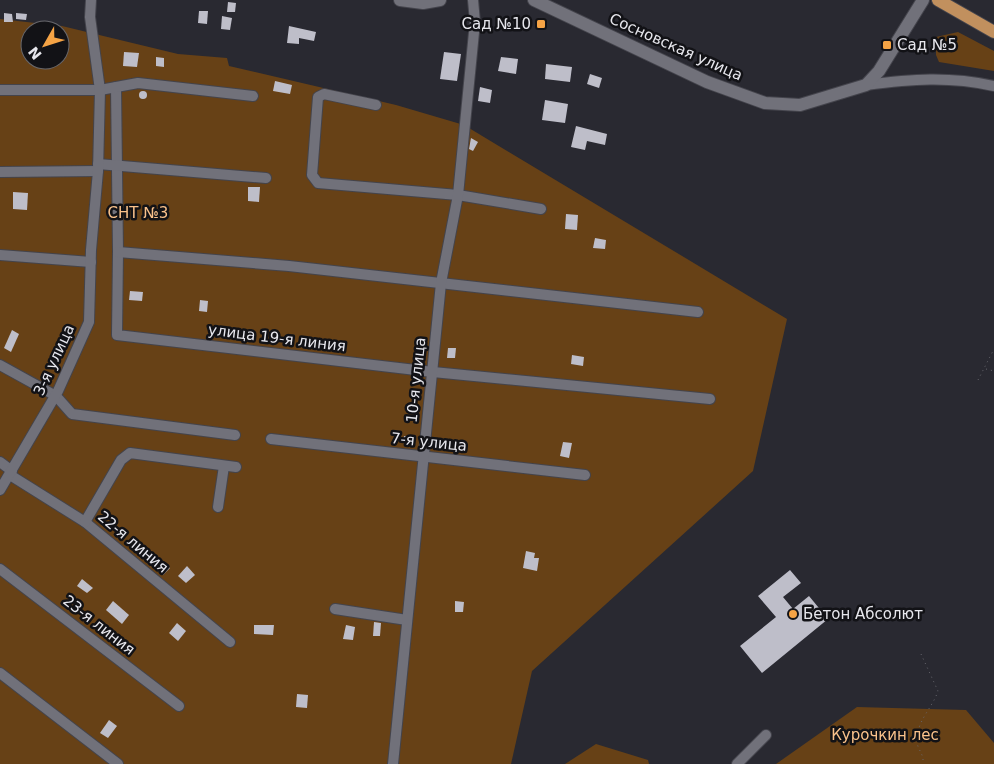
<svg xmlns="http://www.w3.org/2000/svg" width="994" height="764" viewBox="0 0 994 764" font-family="'DejaVu Sans',sans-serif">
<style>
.green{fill:#674116;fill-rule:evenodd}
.building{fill:#bebec9}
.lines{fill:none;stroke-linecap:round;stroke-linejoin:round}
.street-casing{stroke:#44444c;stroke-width:12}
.secondary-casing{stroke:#44444c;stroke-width:14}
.primary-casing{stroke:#44444c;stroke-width:14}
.path{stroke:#67676e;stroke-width:1;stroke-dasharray:1 4;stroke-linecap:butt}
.street{stroke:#71717a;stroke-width:10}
.secondary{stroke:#71717a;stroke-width:12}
.primary{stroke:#c1905e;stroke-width:12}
.poi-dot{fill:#f5a345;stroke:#121216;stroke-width:2}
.labels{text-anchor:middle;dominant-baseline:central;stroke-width:5;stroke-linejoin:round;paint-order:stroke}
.poi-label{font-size:15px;fill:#e7e7ed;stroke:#121216;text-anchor:start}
.street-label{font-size:15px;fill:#e7e7ed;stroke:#121216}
.park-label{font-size:15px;fill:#fac28b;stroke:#121216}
</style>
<rect width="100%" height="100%" fill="#292931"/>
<g class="green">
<path d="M0,19L62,26L178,54L227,58L229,66L396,105L464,125L787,319L753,471L532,671L511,764H0ZM30,30H60V60H30Z"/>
<path d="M958,32L994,51V71L939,62L936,55V37Z"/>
<path d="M857,707L966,710L994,743V764H776Z"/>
<path d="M596,744L648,760L649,764H565Z"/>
</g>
<g class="building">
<path d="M228,2L236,3L235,12H227Z"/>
<path d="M199,11H208L207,24L198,23Z"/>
<path d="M4,13L12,14L13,22H4Z"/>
<path d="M16,13L27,14L26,20L16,19Z"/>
<path d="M222,16L232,18L230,30L221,29Z"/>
<path d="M289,26L316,32L314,41L299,38V44L287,43Z"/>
<path d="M124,52L139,53L137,67L123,66Z"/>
<path d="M444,52L461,54L457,81L440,79Z"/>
<path d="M156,57L164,58V67L156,66Z"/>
<path d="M501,57L518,59L516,74L498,71Z"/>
<path d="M546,64L572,67L570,82L545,79Z"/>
<path d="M590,74L602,78L599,88L587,84Z"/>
<path d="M275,81L292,85L290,94L273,91Z"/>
<path d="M480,87L492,90L490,103L478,101Z"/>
<circle cx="143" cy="95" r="4"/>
<path d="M545,100L568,104L565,123L542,120Z"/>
<path d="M576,126L607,134L605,145L587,141L585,150L571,147Z"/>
<path d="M471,138L478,142L473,151L469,149Z"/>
<path d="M248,187H260L259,202L248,201Z"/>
<path d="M13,192L28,193L27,210L13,209Z"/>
<path d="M566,214L578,215L577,230L565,229Z"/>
<path d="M595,238L606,240L605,249L593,248Z"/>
<path d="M130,291L143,292L142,301L129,300Z"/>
<path d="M200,300L208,301L207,312L199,311Z"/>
<path d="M12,330L19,334L11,352L4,348Z"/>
<path d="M448,348H456L455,358H447Z"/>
<path d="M572,355L584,357L583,366L571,364Z"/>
<path d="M404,436L411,437V444L403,443Z"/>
<path d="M563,442L572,443L569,458L560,456Z"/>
<path d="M526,551L535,553L534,558H539L537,571L523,568Z"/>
<path d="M160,562L170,568L163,575L155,569Z"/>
<path d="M187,566L195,575L186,583L178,576Z"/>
<path d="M790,570L801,583L783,597L793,609L809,596L828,619L762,673L740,646L776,617L758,596Z"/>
<path d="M82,579L93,588L87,593L77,586Z"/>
<path d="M113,601L129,615L122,624L106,610Z"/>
<path d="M455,601L464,602L463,612H455Z"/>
<path d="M374,622L381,623L380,636H373Z"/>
<path d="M177,623L186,631L178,641L169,633Z"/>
<path d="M254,625H274L273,635L254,634Z"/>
<path d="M346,625L355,627L353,640L343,639Z"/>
<path d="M297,694L308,695L307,708L296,707Z"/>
<path d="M109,720L117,726L108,738L100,733Z"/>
</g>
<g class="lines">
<defs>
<g id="street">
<path d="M866,85C911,79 949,76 994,86"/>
<path d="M116,87L118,252L117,335L433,372L710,399"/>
<path d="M0,90H99"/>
<path d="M100,90L138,83L253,96"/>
<path d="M376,105L324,94L318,97L312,175L318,183L458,195L541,209"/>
<path d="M98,164L266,178"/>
<path d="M0,172L98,171"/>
<path d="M118,252L289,266L698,312"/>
<path d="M0,255L91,262"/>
<path d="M0,365L56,396L72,414L235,435"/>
<path d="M271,439L585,475"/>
<path d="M0,462L12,471"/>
<path d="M10,475L85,522L230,642"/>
<path d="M0,490L58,391L89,322L91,250L98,171L100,90L90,17L91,0"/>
<path d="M218,507L224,466"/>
<path d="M85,522L121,460L130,453L236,467"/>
<path d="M0,569L179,706"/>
<path d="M335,609L407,620"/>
<path d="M0,673L118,764"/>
<path d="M393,764L441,283L458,195L475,22L473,0"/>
<path d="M737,764L766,735"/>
</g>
<g id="secondary">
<path d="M400,0L423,3L440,0"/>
<path d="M534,0L707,82L765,103L800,105L866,85L879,71L923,0"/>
</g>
<path id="primary" d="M938,0L994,32"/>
</defs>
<use href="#street" class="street-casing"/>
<use href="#secondary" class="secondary-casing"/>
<use href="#primary" class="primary-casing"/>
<g class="path">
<path d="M986,369L994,371"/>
<path d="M978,380L994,349"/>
<path d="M921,654L938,691C932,709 916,721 917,742C918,751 924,753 923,764"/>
</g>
<use href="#street" class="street"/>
<use href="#secondary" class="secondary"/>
<use href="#primary" class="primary"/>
</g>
<g class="poi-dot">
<rect x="536" y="19" width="10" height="10" rx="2.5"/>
<rect x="882" y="40" width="10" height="10" rx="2.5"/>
<circle cx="793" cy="614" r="5"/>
</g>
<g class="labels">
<g class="poi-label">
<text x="531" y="24" text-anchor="end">Сад №10</text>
<text x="897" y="45">Сад №5</text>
<text x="803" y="614">Бетон Абсолют</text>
</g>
<g class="street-label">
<text transform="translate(676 47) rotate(24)">Сосновская улица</text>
<text transform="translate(277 338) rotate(7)">улица 19-я линия</text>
<text transform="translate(54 360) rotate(-65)">3-я улица</text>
<text transform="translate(416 380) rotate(-84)">10-я улица</text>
<text transform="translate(429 442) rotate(6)">7-я улица</text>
<text transform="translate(133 542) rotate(40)">22-я линия</text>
<text transform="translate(99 625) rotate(38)">23-я линия</text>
</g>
<g class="park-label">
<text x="138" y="213">СНТ №3</text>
<text x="885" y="735">Курочкин лес</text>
</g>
</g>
<g transform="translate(45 45) rotate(231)"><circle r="24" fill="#121216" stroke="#67676c"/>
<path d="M0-4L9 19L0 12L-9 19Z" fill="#f5a345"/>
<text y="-8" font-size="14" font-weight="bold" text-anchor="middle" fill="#e7e7ed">N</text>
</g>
</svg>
